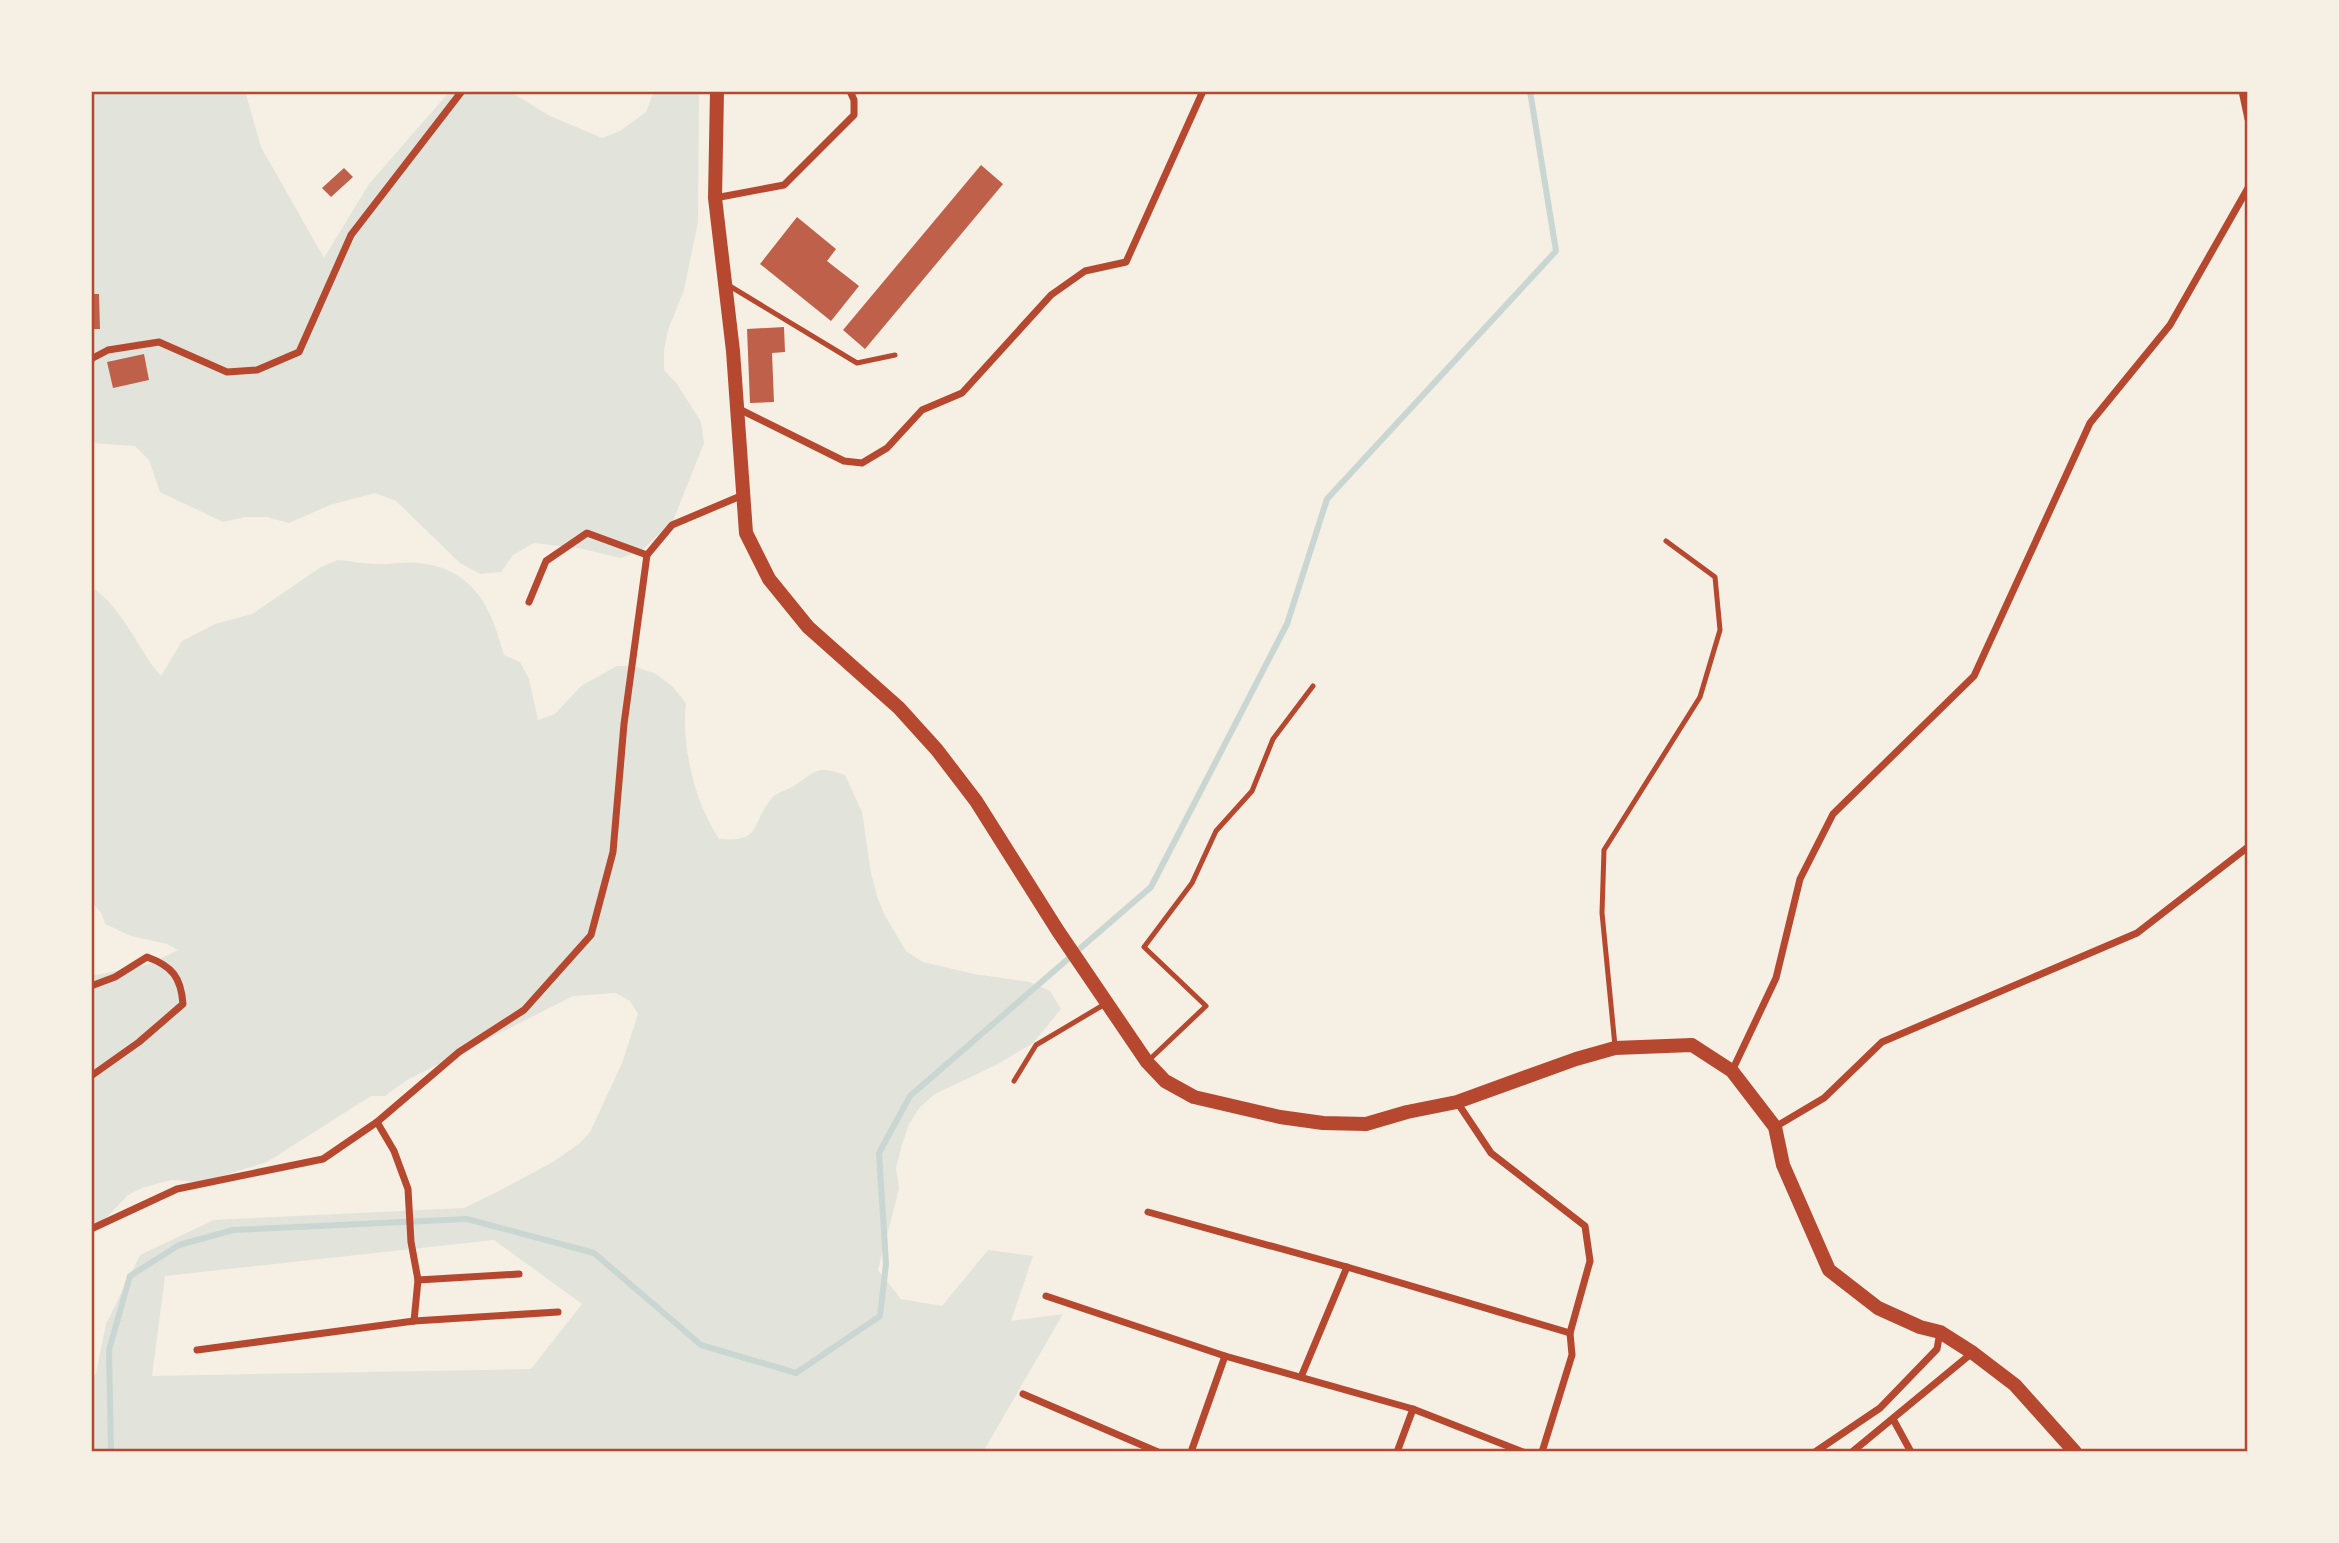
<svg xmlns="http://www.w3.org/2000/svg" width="2339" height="1543" viewBox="0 0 2339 1543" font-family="Rubik,sans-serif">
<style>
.green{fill:#e2e4dc;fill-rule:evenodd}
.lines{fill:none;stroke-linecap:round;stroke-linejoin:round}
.stream{stroke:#c9d6d2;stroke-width:6}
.building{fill:#bf614a}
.path{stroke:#b5482f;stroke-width:3.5}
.service{stroke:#b5482f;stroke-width:5}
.minor{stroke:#b5482f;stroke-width:7}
.secondary{stroke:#b5482f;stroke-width:14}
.neatline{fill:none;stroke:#b5482f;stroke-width:2.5}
</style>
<rect width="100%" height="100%" fill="#f6efe4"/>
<g class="green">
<path d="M91,91H245L261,147L324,258L369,184L450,91H509L550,116L602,138L620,131L646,112L654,91H699L698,222L684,290L668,330L664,350V370L677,384L701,422L704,443L673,521L642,550L621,558L578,548L534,543L513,555L501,572L480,574L460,563L396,501L375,493L330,505L289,523L267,517H245L223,522L160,492L149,460L135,446L91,443Z"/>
<path d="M338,560C351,561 364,564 376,564C390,565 405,561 419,563C474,569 491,607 504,655L520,662L529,679L538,720L555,714L581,686L617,666H634L656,674L672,686L686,703C681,746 695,803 719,839C764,843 750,822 773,797C777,792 786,791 792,787C816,773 814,764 845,775L862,812L871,873L877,896L884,914L906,951L923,962L974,974L1030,982L1050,991L1061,1009L1033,1043L996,1065L935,1094L920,1107L909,1124L902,1145L896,1168L899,1189L878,1270L901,1299L942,1306L988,1250L1033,1256L1011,1321L1063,1314L983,1452H91V1383L96,1373L106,1324L140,1255L214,1220L464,1208L497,1192L553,1162L580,1143L590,1132L622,1063L638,1014L630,1001L616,993L573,996L407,1080L385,1096H371L267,1162L202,1182L171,1180L142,1188L128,1195L91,1234V976L150,964L178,950L167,944L131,936L105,924L102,914L91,901V587C122,606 137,648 161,676L182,641L215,624L252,614L321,567ZM494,1240L582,1304L531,1369L152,1376L165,1276Z"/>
</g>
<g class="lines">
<path class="stream" d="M111,1452L109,1350L130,1276L179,1245L233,1230L467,1219L594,1253L701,1345L796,1373L880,1316L886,1264L879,1153L910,1096L1151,887L1287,624L1327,499L1556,251L1530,91"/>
</g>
<g class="building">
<path d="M981,165L1003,184L865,349L843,330Z"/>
<path d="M344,168L353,177L331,197L322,188Z"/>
<path d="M797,217L836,249L827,261L859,286L831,321L760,264Z"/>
<path d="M91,294H99L100,329H91Z"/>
<path d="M784,327L785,352L772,353L774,402L750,403L747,329Z"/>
<path d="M144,354L149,380L113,388L107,362Z"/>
</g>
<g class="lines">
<path class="path" d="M991,1452H992"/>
<g class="service">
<path d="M728,285L857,363L895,355"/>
<path d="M1615,1046L1602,913L1604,850L1700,697L1720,630L1715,577L1666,541"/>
<path d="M1148,1061L1206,1006L1144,947L1192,883L1216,831L1252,791L1273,739L1313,686"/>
<path d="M1014,1081L1036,1045L1105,1004"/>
</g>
<g class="minor">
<path d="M2242,91L2248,119"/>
<path d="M715,198L784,185L854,115V100L850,91"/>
<path d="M91,359L108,350L159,342L227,372L257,370L299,352L351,235L462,91"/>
<path d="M737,408L844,461L862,463L887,448L922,410L962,393L1051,295L1085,271L1126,262L1203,91"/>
<path d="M529,602L546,561L587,533L647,555"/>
<path d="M91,986L115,977L147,957C172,966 181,977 183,1004L139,1042L91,1076"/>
<path d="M1732,1071L1776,978L1800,879L1833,814L1974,676L2090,423L2170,325L2248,188"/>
<path d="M1457,1102L1491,1153L1585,1226L1590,1261L1570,1333L1572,1355L1542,1452"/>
<path d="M377,1122L394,1151L408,1189L411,1242L418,1280L414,1321L558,1312"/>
<path d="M1775,1127L1824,1098L1882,1042L2137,933L2248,847"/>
<path d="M1148,1212L1347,1267L1570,1333"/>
<path d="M91,1229L177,1189L323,1159L377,1122L459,1052L524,1010L591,935L613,852L624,724L647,555L672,525L743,495"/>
<path d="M418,1280L519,1274"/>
<path d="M1046,1296L1225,1356L1413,1409L1523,1452"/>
<path d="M197,1350L414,1321"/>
<path d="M1301,1377L1347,1267"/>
<path d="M1023,1394L1158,1452"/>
<path d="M1893,1419L1911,1452"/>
<path d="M1191,1452L1225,1356"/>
<path d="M1397,1452L1413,1409"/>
<path d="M1815,1452L1880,1408L1937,1349L1940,1332"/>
<path d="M1852,1452L1972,1353"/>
</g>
<path class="secondary" d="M717,91L715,198L733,351L746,533L769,579L808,627L899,708L937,750L976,801L1058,931L1147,1062L1165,1081L1194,1097L1280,1117L1323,1123L1366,1124L1407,1112L1457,1102L1576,1059L1615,1048L1692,1045L1732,1071L1775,1127L1783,1165L1829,1270L1878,1308L1920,1327L1940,1332L1973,1353L2015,1385L2075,1452"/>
</g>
<rect width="2339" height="1543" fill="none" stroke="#f6efe4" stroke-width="186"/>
<rect x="93" y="93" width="2153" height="1357" class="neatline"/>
</svg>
